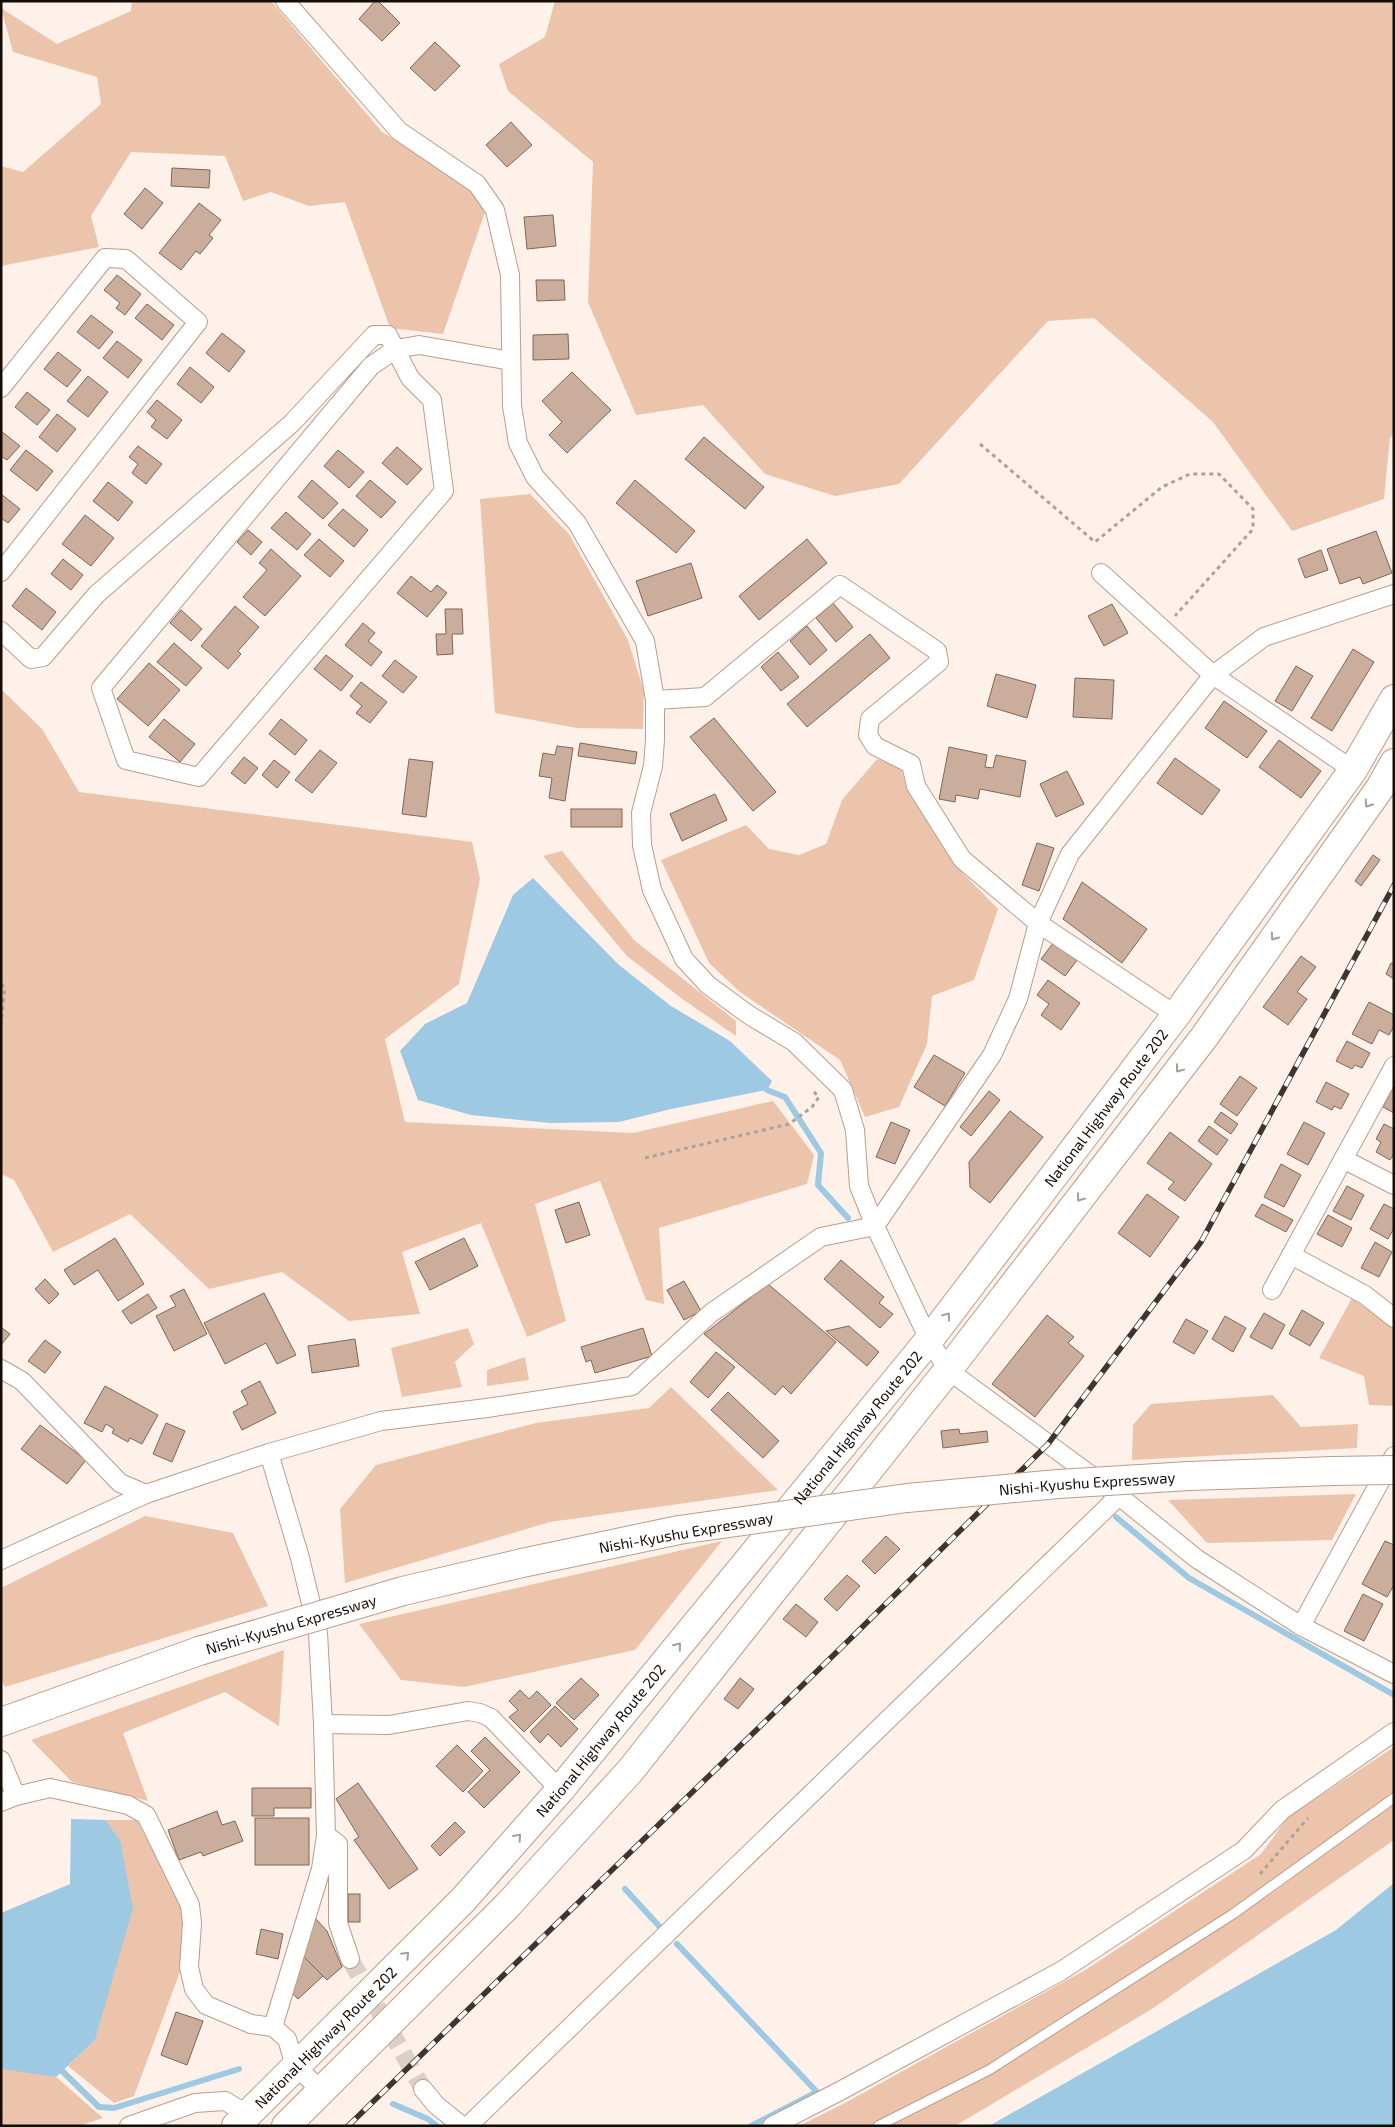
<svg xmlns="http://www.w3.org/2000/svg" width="1395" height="2127" viewBox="0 0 1395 2127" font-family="'Exo 2',sans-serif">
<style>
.green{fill:#ecc4ab}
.water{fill:#9dc9e3}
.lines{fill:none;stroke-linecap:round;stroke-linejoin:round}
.stream{stroke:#9dc9e3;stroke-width:6}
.building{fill:#cbad9b;stroke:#816655}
.street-tunnel{stroke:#dbcfc8;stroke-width:18;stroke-dasharray:18 9;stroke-linecap:butt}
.lane-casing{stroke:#ba9d8b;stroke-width:11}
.street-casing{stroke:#ba9d8b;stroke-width:20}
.highway-casing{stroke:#ba9d8b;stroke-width:30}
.path{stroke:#ada19b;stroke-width:3;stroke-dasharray:4 4;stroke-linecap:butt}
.lane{stroke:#fff;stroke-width:9}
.street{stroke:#fff;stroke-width:18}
.highway{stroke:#fff;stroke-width:28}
.rail-casing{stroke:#3f342e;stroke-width:5.5}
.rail{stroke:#fff;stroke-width:4;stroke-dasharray:11;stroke-linecap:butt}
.highway-bridge-casing{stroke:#ba9d8b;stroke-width:30;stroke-linecap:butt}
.highway-bridge{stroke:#fff;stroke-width:28}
.oneway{stroke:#a29e9b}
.labels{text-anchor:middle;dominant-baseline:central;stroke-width:4;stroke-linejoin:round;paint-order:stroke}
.street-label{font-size:15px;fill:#160c06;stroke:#fff}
</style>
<rect width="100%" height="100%" fill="#fef1ea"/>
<g class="green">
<path d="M132,1H271L382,132L468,184L486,209L443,334L390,328L345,202L309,206L271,192L243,201L225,156L131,152L91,216L99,247L1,266V166L23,172L101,104L97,77L13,52L1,8L57,44L131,11Z"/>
<path d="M555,1H1394V436L1390,437L1384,499L1292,531L1213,422L1094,318L1048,321L899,484L835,496L765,474L703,405L636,415L588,302L593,162L508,91L499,64L545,37Z"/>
<path d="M530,494L569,534L628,640L644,692L643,729L577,728L495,713L480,499Z"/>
<path d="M1,689L42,729L79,792L472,842L480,879L459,984L385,1039L405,1122L633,1133L773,1101L814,1155L807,1184L659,1228L664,1304L646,1300L600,1181L535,1204L566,1321L527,1337L481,1223L402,1252L420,1314L349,1321L282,1272L209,1289L130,1214L53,1252L14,1180L1,1174Z"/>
<path d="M877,759L901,768L907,790L957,867L998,909L974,980L932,996L927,1044L899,1107L865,1117L840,1060L740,992L709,963L661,860L746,825L769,849L799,855L826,844L842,800Z"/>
<path d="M562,851L634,940L736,1021V1036L681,998L627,956L543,856Z"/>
<path d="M1352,1298L1394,1329V1406L1369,1405L1364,1376L1319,1358Z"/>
<path d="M468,1328L474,1344L455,1362L462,1387L402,1397L391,1348Z"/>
<path d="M525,1357L529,1380L487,1386V1370Z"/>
<path d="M671,1387L778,1490L550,1522L345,1583L340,1509L376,1465L536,1423L649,1408Z"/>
<path d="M1273,1395L1301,1427L1358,1424L1357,1448L1132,1460L1133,1425L1151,1404Z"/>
<path d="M1356,1494L1332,1540L1207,1543L1168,1500Z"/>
<path d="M145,1516L233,1533L268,1606L5,1687L1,1679V1588Z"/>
<path d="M722,1541L635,1650L464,1687L401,1680L359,1624Z"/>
<path d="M284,1650L279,1726L225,1692L123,1733L148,1801L72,1782L31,1740Z"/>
<path d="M1394,1747V1840L1152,2009L955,2126H799L845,2103L1087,1969L1261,1854L1288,1817Z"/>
<path d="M106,1820H137L185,1914L180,1972L134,2096L114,2103L68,2066L95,2040L120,1840Z"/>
<path d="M1,2067L56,2077L103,2118L79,2126H1Z"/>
</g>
<g class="water">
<path d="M533,878L619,965L671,1006L730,1041L772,1081L767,1090L671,1109L619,1122L550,1123L471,1115L418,1100L400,1051L425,1024L467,1003L513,895Z"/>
<path d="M71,1819L106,1820L120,1840L133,1908L95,2040L56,2077L2,2069L1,1913L70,1884Z"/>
<path d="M1394,1883V2126H989L1336,1930Z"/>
</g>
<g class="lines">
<g class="stream">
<path d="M767,1090L785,1097L821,1153L818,1185L848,1218"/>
<path d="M1116,1517L1189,1578L1394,1695"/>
<path d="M625,1889L660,1927"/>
<path d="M677,1944L817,2092L751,2126"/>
<path d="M57,2066L99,2107L114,2108L239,2069"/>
<path d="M393,2104L428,2119L437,2126"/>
</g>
</g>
<g class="building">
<path d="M375,1H378L400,23L382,41L359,19Z"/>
<path d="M435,42L460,66L435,91L410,68Z"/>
<path d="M511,122L532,145L507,167L486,145Z"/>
<path d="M172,168L210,170L209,188L171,186Z"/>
<path d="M145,188L163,203L142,229L124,214Z"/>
<path d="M199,203L221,220L209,235L213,238L200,254L196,251L181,270L159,253Z"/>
<path d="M553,215L556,246L527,249L524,217Z"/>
<path d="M117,275L141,294L125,315L116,308L120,303L104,290Z"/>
<path d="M536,280H564L565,300L537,301Z"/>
<path d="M147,304L174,325L162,340L135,318Z"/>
<path d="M91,315L113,332L99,349L77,332Z"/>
<path d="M222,333L245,351L229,372L206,353Z"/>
<path d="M568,334L569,359L533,360V335Z"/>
<path d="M117,341L142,360L128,378L103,358Z"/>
<path d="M58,352L81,370L67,387L44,369Z"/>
<path d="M190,367L214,387L201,403L177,384Z"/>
<path d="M572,372L611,410L567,453L549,435L562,422L542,401Z"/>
<path d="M88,376L108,392L88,417L67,401Z"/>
<path d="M27,392L50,410L37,425L15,407Z"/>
<path d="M157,400L182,420L167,439L151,427L156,420L147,412Z"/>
<path d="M57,414L76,429L57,452L39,437Z"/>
<path d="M1,431L20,446L7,460L1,456Z"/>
<path d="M704,437L764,487L745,509L685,459Z"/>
<path d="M138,446L162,464L146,484L132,473L138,464L129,457Z"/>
<path d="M397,447L422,469L407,485L382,463Z"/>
<path d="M26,450L53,471L37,491L10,470Z"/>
<path d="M338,450L364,472L349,488L324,466Z"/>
<path d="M312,480L338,503L323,519L298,497Z"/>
<path d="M370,480L396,502L381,518L356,496Z"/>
<path d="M635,480L695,531L676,553L616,503Z"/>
<path d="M108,482L133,502L118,521L93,501Z"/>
<path d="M1,494L20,509L8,523L1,518Z"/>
<path d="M343,509L368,530L354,547L328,525Z"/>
<path d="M286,512L311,534L297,550L271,528Z"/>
<path d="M85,515L114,538L91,566L62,544Z"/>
<path d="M248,530L262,542L251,555L237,542Z"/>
<path d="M1376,531L1392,573L1363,584L1360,577L1340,584L1327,549Z"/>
<path d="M319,539L344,561L330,577L304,555Z"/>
<path d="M807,539L827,563L759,620L739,596Z"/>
<path d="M271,549L301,576L265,616L243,597L267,570L259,563Z"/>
<path d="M1321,550L1328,570L1305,578L1298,559Z"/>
<path d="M63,559L83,575L71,590L51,574Z"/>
<path d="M691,563L702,598L648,616L636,581Z"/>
<path d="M411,576L431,592L437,585L447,593L427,617L397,593Z"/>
<path d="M26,588L56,612L42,630L12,606Z"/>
<path d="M833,603L853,627L836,642L816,618Z"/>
<path d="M1112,604L1128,633L1104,646L1088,616Z"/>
<path d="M235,606L259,627L238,651L241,654L228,669L201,646Z"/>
<path d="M445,609H462L463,634H452L453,654L437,655L436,634H446Z"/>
<path d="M181,610L202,629L191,641L170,623Z"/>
<path d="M363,623L375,633L368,641L382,652L371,666L345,645Z"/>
<path d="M807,626L827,650L810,665L790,641Z"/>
<path d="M870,634L890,658L807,727L787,704Z"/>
<path d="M174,643L202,668L186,686L157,662Z"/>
<path d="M1353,649L1374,662L1332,731L1311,718Z"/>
<path d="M778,652L799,677L781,691L761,667Z"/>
<path d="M326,655L353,676L341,691L314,669Z"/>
<path d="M395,660L417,677L403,693L382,676Z"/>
<path d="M149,663L180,690L148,726L117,699Z"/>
<path d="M1296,666L1313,676L1292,711L1275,701Z"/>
<path d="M996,674L1036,685L1027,718L987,706Z"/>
<path d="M1075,678L1114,680L1112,719L1073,717Z"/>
<path d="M361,682L387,702L370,723L356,713L362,706L350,696Z"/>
<path d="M1224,701L1267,731L1247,758L1205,728Z"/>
<path d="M714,718L776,792L753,811L690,737Z"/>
<path d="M164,719L195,744L180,762L149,737Z"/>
<path d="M281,719L307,740L295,755L269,734Z"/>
<path d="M1279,740L1321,771L1301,798L1259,767Z"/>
<path d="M580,743L637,752L635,764L578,756Z"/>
<path d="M557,746L573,748L565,801L549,798L552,778L539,776L543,753L555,755Z"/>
<path d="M949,747L987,755L985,767L993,768L996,755L1026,761L1020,797L980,789L978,799L956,795L955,802L939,799Z"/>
<path d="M320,750L337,763L312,793L295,780Z"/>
<path d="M244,757L258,768L245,784L231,773Z"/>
<path d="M1175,758L1220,790L1202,815L1157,783Z"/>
<path d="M409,759L433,762L426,817L402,814Z"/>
<path d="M274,760L290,772L277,788L262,775Z"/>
<path d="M1067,771L1084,804L1056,817L1040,784Z"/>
<path d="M715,794L727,820L682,841L670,814Z"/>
<rect x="571" y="809" width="51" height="18"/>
<path d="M1037,843L1054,848L1039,891L1022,885Z"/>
<path d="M1373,855L1380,860L1361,886L1355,881Z"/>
<path d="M1082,882L1147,929L1122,963L1063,919Z"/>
<path d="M1054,942L1078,959L1065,976L1041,959Z"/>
<path d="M1301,956L1316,967L1297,992L1307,999L1288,1025L1263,1007Z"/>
<path d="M1391,963L1394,964V979L1386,974Z"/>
<path d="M1048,980L1080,1003L1061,1030L1041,1015L1049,1004L1037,995Z"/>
<path d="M1369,1002L1394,1015V1026L1389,1035L1379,1030L1372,1044L1352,1034Z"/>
<path d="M1347,1041L1370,1053L1362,1068L1355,1065L1352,1069L1336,1061Z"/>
<path d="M934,1055L965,1073L945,1106L914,1087Z"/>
<path d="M1240,1076L1257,1088L1237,1116L1220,1104Z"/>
<path d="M1326,1082L1349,1094L1341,1109L1334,1106L1332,1110L1316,1102Z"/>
<path d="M1394,1085V1113L1383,1107Z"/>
<path d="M989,1091L1000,1100L971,1136L960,1127Z"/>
<path d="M1010,1111L1043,1137L990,1203L970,1187L969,1162Z"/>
<path d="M1221,1112L1238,1124L1231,1134L1214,1122Z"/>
<path d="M891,1122L910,1130L895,1164L876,1157Z"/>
<path d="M1304,1122L1325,1133L1308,1165L1287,1154Z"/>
<path d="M1384,1124L1394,1129V1154L1390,1160L1376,1152L1381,1142L1376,1139Z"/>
<path d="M1209,1126L1228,1140L1217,1155L1198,1141Z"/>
<path d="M1170,1132L1212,1164L1185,1201L1168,1189L1174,1182L1147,1163Z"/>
<path d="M1281,1164L1301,1175L1284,1207L1264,1197Z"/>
<path d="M1347,1186L1364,1195L1351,1220L1333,1211Z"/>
<path d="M1147,1194L1179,1217L1150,1257L1118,1233Z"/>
<path d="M579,1202L590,1235L566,1243L555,1210Z"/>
<path d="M1262,1204L1293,1220L1286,1232L1255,1216Z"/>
<path d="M1384,1204L1394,1209V1228L1388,1239L1370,1229Z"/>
<path d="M1328,1215L1352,1228L1342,1247L1317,1234Z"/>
<path d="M115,1238L144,1284L118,1301L98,1270L74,1285L64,1270Z"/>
<path d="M464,1238L478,1266L430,1290L415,1262Z"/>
<path d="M1375,1242L1392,1252L1379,1277L1361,1268Z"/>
<path d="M841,1260L884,1297L879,1303L893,1314L880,1328L824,1279Z"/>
<path d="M45,1279L59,1294L49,1304L35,1289Z"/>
<path d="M684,1281L701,1311L684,1320L667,1290Z"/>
<path d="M768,1284L836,1342L791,1394L783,1386L775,1395L704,1334Z"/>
<path d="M184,1289L207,1334L174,1351L156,1316L176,1306L170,1296Z"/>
<path d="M264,1293L296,1355L277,1364L266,1343L225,1364L204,1323Z"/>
<path d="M148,1294L157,1308L131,1324L122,1311Z"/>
<path d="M1302,1310L1324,1323L1310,1346L1289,1334Z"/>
<path d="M1264,1313L1285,1325L1272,1349L1250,1337Z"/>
<path d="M1047,1315L1074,1337L1068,1343L1084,1356L1035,1417L992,1384Z"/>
<path d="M1225,1316L1246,1328L1233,1352L1212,1339Z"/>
<path d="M1186,1319L1208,1331L1194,1354L1173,1342Z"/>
<path d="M849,1326L879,1352L867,1366L826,1331Z"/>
<path d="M2,1328L10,1334L1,1345V1328Z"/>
<path d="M643,1328L652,1356L595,1373L591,1360L586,1362L581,1347Z"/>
<path d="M355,1339L359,1366L312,1373L308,1346Z"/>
<path d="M45,1340L61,1352L45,1373L28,1361Z"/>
<path d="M716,1352L735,1367L708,1398L690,1382Z"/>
<path d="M260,1381L276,1413L242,1430L233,1412L248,1404L241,1391Z"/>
<path d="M105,1386L158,1415L142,1444L130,1438L128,1442L112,1433L114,1429L106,1424L102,1432L84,1423Z"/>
<path d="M728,1392L779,1441L763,1458L711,1410Z"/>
<path d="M166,1423L185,1431L172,1462L153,1454Z"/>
<path d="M40,1425L86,1460L67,1484L21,1449Z"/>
<path d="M959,1429L960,1434L987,1431L988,1442L943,1448L941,1431Z"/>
<path d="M886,1536L900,1549L875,1574L862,1561Z"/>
<path d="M1385,1541L1394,1545V1585L1387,1597L1362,1584Z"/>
<path d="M847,1575L860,1586L837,1611L824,1599Z"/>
<path d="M1363,1594L1383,1604L1364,1641L1344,1631Z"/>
<path d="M796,1604L818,1622L806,1637L783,1619Z"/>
<path d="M581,1678L599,1695L574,1720L556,1703Z"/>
<path d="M740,1678L754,1689L738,1709L724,1699Z"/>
<path d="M520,1690L529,1699L537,1691L551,1705L524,1732L509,1717L518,1710L509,1701Z"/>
<path d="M555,1706L578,1729L561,1747L548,1734L540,1743L530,1732Z"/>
<path d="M485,1737L520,1772L484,1808L468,1792L490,1770L471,1751Z"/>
<path d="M457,1745L483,1771L463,1792L436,1766Z"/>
<path d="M358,1783L418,1869L389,1889L354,1840L359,1837L336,1799Z"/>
<path d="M252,1788H311V1808H274V1816H252Z"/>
<path d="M217,1811L222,1825L235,1821L243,1841L203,1856L201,1852L179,1860L168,1830Z"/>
<rect x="255" y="1818" width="54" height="47"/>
<path d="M455,1822L465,1832L440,1856L431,1846Z"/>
<rect x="348" y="1894" width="12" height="28"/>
<path d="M315,1918L327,1931L342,1967L327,1980L303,1956Z"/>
<path d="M261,1929L283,1934L278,1959L256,1954Z"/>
<path d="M303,1956L323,1976L298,1999L292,1993Z"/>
<path d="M176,2012L203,2021L187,2065L161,2055Z"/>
</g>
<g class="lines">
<path class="street-tunnel" d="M350,1959L423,2089"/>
<defs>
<path id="lane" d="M878,2126L989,2070L1233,1914L1394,1798"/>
<g id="street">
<path d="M285,1L399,131L477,184L495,210L510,275L512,406L518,443L535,477L577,523L645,641L655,700V740L653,766L641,813L642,845L652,890L684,959L708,985L749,1015L794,1042L843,1090L855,1130L859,1186L875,1226L929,1340L948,1370L1119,1496L1197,1559L1301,1626L1394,1674"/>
<path d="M1,388L105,258L126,259L198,322L1,572"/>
<path d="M1101,573L1213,675L1353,770"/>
<path d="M1,631L31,659L43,657L96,595L292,423L374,335H388L410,378L432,400L444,491L199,777L126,760L101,688L371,366L396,349L419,345L511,361"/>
<path d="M655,700L705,697L840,585L937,651L939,662L870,719L868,735L875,746L911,764L916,786L962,859L1038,923L1176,1015"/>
<path d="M1343,1159L1394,1185"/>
<path d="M1291,1255L1365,1295L1394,1318"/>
<path d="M1272,1290L1394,1066"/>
<path d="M1,1369L22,1381L120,1483L146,1494"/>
<path d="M269,1453L300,1558L318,1633L323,1724L326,1835L321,1869L273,2027"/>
<path d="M1,1560L146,1494L269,1453L381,1421L487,1408L632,1386L711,1313L821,1237L875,1226L992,1055L1018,999L1038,923L1070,854L1213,675L1264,637L1394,594"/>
<path d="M1301,1626L1394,1456"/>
<path d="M323,1724L389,1725L468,1711L480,1713L491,1718L560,1790"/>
<path d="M1,1760L16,1796"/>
<path d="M1,1802L16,1796L50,1788L128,1805L146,1815L190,1905L192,1923L189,1967L194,1989L206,2005L251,2024L273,2027L287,2039L295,2066L322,2091"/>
<path d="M326,1835L338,1844V1923L350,1959"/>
<path d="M423,2089L436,2105L462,2126"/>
<path d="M129,2126L195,2103L225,2101L247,2114"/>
<path d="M468,2126L1119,1496"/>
<path d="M772,2126L840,2091L1061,1971L1244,1850L1282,1810L1394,1732"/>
</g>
<g id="highway">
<path d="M1189,1476L1333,1471"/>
<path d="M403,1591L522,1563L679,1530"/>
<path d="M1,1722L199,1651"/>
<path id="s1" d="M236,2126L463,1900L560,1790L929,1340L1176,1015L1353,770L1394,699"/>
<path d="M286,2126L507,1906L630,1771L948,1370L1205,1036L1380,788L1394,763"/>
</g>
</defs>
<use href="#lane" class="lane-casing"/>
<use href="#street" class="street-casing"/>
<use href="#highway" class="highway-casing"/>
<g class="path">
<path d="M980,444L1095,542L1162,487L1190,474H1219L1253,509V529L1175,616"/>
<path d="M1,984L5,988L1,1023"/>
<path d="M645,1158L789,1124L812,1107L819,1097L811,1089"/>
<path d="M1260,1874L1308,1818"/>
</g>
<use href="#lane" class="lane"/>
<use href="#street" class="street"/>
<use href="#highway" class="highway"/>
<defs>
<path id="rail" d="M348,2126L844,1645L1048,1444L1201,1242L1394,885"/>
</defs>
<use href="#rail" class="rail-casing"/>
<use href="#rail" class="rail"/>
<defs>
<g id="highway-bridge">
<path d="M1333,1471L1394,1470"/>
<path id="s2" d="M679,1530L907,1498L1058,1484L1189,1476"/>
<path id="s3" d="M199,1651L403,1591"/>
</g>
</defs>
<use href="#highway-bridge" class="highway-bridge-casing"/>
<use href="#highway-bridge" class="highway-bridge"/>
</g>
<defs><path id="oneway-chevron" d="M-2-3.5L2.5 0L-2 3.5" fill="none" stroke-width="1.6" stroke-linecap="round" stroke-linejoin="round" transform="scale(1.25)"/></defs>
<g class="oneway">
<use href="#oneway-chevron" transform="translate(1368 804) rotate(125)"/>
<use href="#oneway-chevron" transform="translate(1274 937) rotate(125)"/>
<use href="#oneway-chevron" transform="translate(1179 1069) rotate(127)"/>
<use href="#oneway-chevron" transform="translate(1080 1198) rotate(127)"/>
<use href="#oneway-chevron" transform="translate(947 1316) rotate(-53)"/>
<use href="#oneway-chevron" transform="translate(678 1646) rotate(-51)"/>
<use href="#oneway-chevron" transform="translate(518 1837) rotate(-49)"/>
<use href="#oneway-chevron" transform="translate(406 1955) rotate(-45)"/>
</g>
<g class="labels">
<g class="street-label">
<text stroke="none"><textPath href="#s1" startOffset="1341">National Highway Route 202</textPath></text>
<text stroke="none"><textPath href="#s1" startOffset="936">National Highway Route 202</textPath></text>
<text stroke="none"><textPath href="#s2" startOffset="411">Nishi-Kyushu Expressway</textPath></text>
<text transform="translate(686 1532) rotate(-10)">Nishi-Kyushu Expressway</text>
<text stroke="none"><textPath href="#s3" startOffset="96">Nishi-Kyushu Expressway</textPath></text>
<text stroke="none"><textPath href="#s1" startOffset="531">National Highway Route 202</textPath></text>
<text stroke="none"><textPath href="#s1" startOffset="126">National Highway Route 202</textPath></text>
</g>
</g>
<rect width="1395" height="2127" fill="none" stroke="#160c06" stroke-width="5"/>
</svg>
